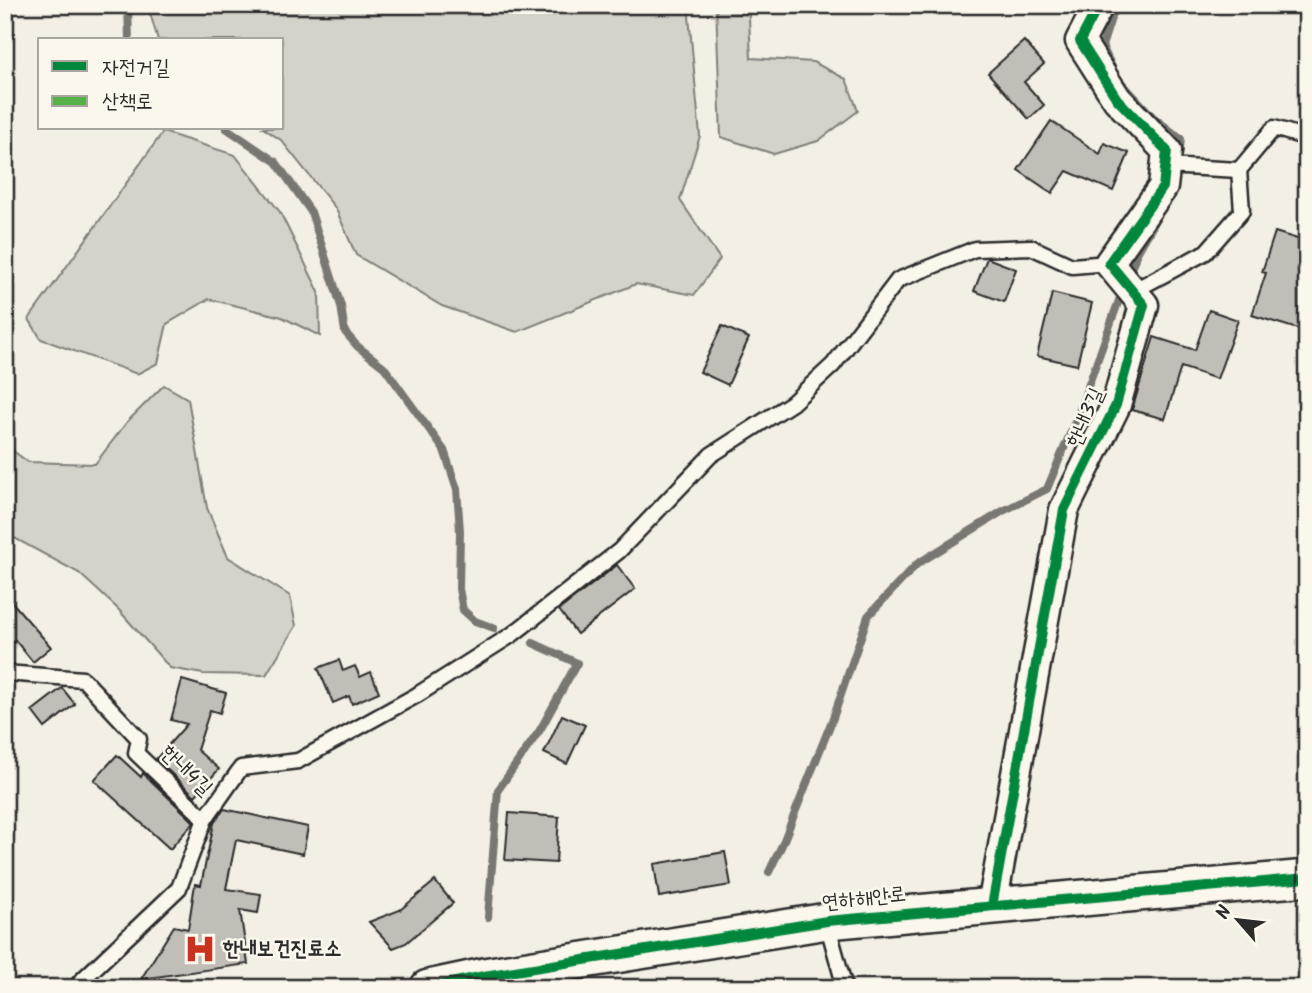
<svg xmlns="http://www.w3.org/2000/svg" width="1312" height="993" viewBox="0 0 1312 993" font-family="Kalam,'Poor Story',sans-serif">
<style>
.green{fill:#d5d2c9;stroke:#807e7a;stroke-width:2}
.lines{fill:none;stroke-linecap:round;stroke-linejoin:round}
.stream{stroke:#787772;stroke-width:8}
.building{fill:#c0beb6;stroke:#2b2b2b;stroke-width:2}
.service-casing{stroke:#2b2b2b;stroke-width:19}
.minor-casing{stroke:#2b2b2b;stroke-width:33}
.tertiary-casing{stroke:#2b2b2b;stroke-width:40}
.service{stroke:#fbf7ec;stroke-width:14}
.minor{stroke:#fbf7ec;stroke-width:28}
.tertiary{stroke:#fbf7ec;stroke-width:35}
.quiet{stroke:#56b246;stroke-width:9;stroke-dasharray:18 9;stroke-linecap:butt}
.cycleway-casing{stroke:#fbf7ec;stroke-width:15}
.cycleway{stroke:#00873e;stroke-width:10}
.labels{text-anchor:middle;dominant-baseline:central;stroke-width:5;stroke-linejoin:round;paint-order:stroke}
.street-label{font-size:21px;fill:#2b2b2b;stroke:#fbf7ec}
.poi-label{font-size:21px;font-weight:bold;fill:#2b2b2b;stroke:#fbf7ec;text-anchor:start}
</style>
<rect width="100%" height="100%" fill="#f3efe4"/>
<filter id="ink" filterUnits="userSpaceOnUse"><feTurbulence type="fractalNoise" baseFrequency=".0143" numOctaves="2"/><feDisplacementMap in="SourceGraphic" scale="14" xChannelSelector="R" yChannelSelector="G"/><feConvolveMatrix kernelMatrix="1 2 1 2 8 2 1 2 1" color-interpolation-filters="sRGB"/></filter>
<g filter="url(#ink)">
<g class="green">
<path d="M155,5H688L700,136L680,200L720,259L694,295L636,284L517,332L442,306L356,255L336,209L281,140L263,128H282V40H158L150,13Z"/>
<path d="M716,5H750L749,18L751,58L813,62L846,79L858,111L818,141L774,154L721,137Z"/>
<path d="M163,132L235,155L280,212L319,292L320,336L282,317L209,299L167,324L158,363L137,374L41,339L29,319Z"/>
<path d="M164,385L188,399L207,508L228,557L290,596L296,626L266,675L203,674L170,668L118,609L79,573L5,533V445L28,462L95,464L127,422Z"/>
</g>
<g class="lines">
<g class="stream">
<path d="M128,5L129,40"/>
<path d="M1113,69L1102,46L1112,15L1120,5"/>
<path d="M1119,80L1153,117L1181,139L1179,156"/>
<path d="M226,128L276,162L311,212L341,306L345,332L357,346L384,367L444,450L457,489L460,531L459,589L463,610L475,621L494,628"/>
<path d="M1128,277L1137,253L1156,220"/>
<path d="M769,872L782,845L833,718L868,616L917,564L1003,511L1047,489L1077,417L1123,289"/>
<path d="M488,917L498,790L540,730L577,663L533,643"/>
<path d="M752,982L754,988"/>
</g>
</g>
<g class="building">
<path d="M1024,41L1044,64L1024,82L1044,105L1029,119L988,73Z"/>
<path d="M1051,121L1100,154L1104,143L1129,153L1113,191L1067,171L1052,193L1018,170Z"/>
<path d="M1275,232L1307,242V332L1252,315L1266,273L1262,272Z"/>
<path d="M987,258L1016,269L1004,302L974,291Z"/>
<path d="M1052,293L1092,303L1077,365L1037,356Z"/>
<path d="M1209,310L1238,320L1217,379L1181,367L1165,419L1132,410L1154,337L1195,350Z"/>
<path d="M722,326L749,338L728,385L700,372Z"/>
<path d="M617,565L635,589L577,634L559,610Z"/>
<path d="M5,594L51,647L33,662L15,640L5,648Z"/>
<path d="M339,660L343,671L355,666L360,677L371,672L379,692L352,704L349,696L333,703L318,668Z"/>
<path d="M182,680L226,693L220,713L210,710L197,750L219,769L195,796L156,759L187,724L171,720Z"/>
<path d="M62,688L75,704L45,728L32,711Z"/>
<path d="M562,715L585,725L567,764L544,753Z"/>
<path d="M117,755L141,777L143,773L194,822L170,849L94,780Z"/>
<path d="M224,809L308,827L303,854L236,840L226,889L261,894L258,913L240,910L248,964L141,979L174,926L188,929L195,884L201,885L214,823Z"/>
<path d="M509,813L559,817L556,863L505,860Z"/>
<path d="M725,852L731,885L659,897L654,864Z"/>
<path d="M435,881L453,903L406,943L393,948L369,922L400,910Z"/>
</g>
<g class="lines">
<defs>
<g id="service">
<path d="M1165,166L1239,170L1274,128L1307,138"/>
<path d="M1133,291L1206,252L1242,211L1239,170"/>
<path d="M5,673L83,679L139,739L136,753L205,819L179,888L80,982L78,988"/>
<path d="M205,819L241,768L298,761L417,695L513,634L619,551L711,455L792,403L833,365L898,280L975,249L1031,247L1072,266L1109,263"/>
<path d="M827,923L845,988"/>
</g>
<path id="minor" d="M992,906L1064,510L1116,405L1144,305L1109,263L1163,187L1167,151L1117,99L1080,41L1099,5"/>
<path id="tertiary" d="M428,988L484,976L827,921L1307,878"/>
</defs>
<use href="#service" class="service-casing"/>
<use href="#minor" class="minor-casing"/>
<use href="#tertiary" class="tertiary-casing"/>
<use href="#service" class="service"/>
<use href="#minor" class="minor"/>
<use href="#tertiary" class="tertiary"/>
<path class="quiet" d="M932,5L938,8"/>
<defs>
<g id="cycleway">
<path d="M992,906L1064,510L1116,405L1144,305L1109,263L1163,187L1167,151L1117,99L1080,41L1099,5"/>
<path d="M428,988L484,976L827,921L1307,878"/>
</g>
</defs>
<use href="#cycleway" class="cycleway-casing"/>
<use href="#cycleway" class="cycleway"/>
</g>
</g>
<defs>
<symbol id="hospital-bare" viewBox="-9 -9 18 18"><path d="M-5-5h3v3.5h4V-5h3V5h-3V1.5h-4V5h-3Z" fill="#c8321e" stroke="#fbf7ec" stroke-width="2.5" paint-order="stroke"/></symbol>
</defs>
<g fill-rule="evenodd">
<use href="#hospital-bare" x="178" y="927" width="44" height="44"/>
</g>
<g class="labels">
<g class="street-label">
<text transform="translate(1086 418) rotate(-66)">한내3길</text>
<text transform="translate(186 771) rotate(44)">한내4길</text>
<text transform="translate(864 899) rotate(-6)">연하해안로</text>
</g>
<g class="poi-label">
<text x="223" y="949">한내보건진료소</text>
</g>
</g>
<rect width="1312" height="993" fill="none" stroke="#fbf7ec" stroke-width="28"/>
<rect x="14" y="14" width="1284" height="965" fill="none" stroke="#2b2b2b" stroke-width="2.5" filter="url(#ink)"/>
<rect x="38" y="38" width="245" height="91" fill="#fbf7ec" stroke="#a8a59f" stroke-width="2"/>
<rect x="52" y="61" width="35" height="10" fill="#00873e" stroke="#a8a59f" stroke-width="2"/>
<text x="102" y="74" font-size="21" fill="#2b2b2b">자전거길</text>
<rect x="52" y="96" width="35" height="10" fill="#56b246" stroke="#a8a59f" stroke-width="2"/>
<text x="102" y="108" font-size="21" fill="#2b2b2b">산책로</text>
<g transform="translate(1238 920) rotate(298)" stroke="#fbf7ec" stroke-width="5" paint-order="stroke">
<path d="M0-5L12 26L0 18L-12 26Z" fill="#2b2b2b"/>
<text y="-10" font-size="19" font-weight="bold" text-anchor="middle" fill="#2b2b2b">N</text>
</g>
</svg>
